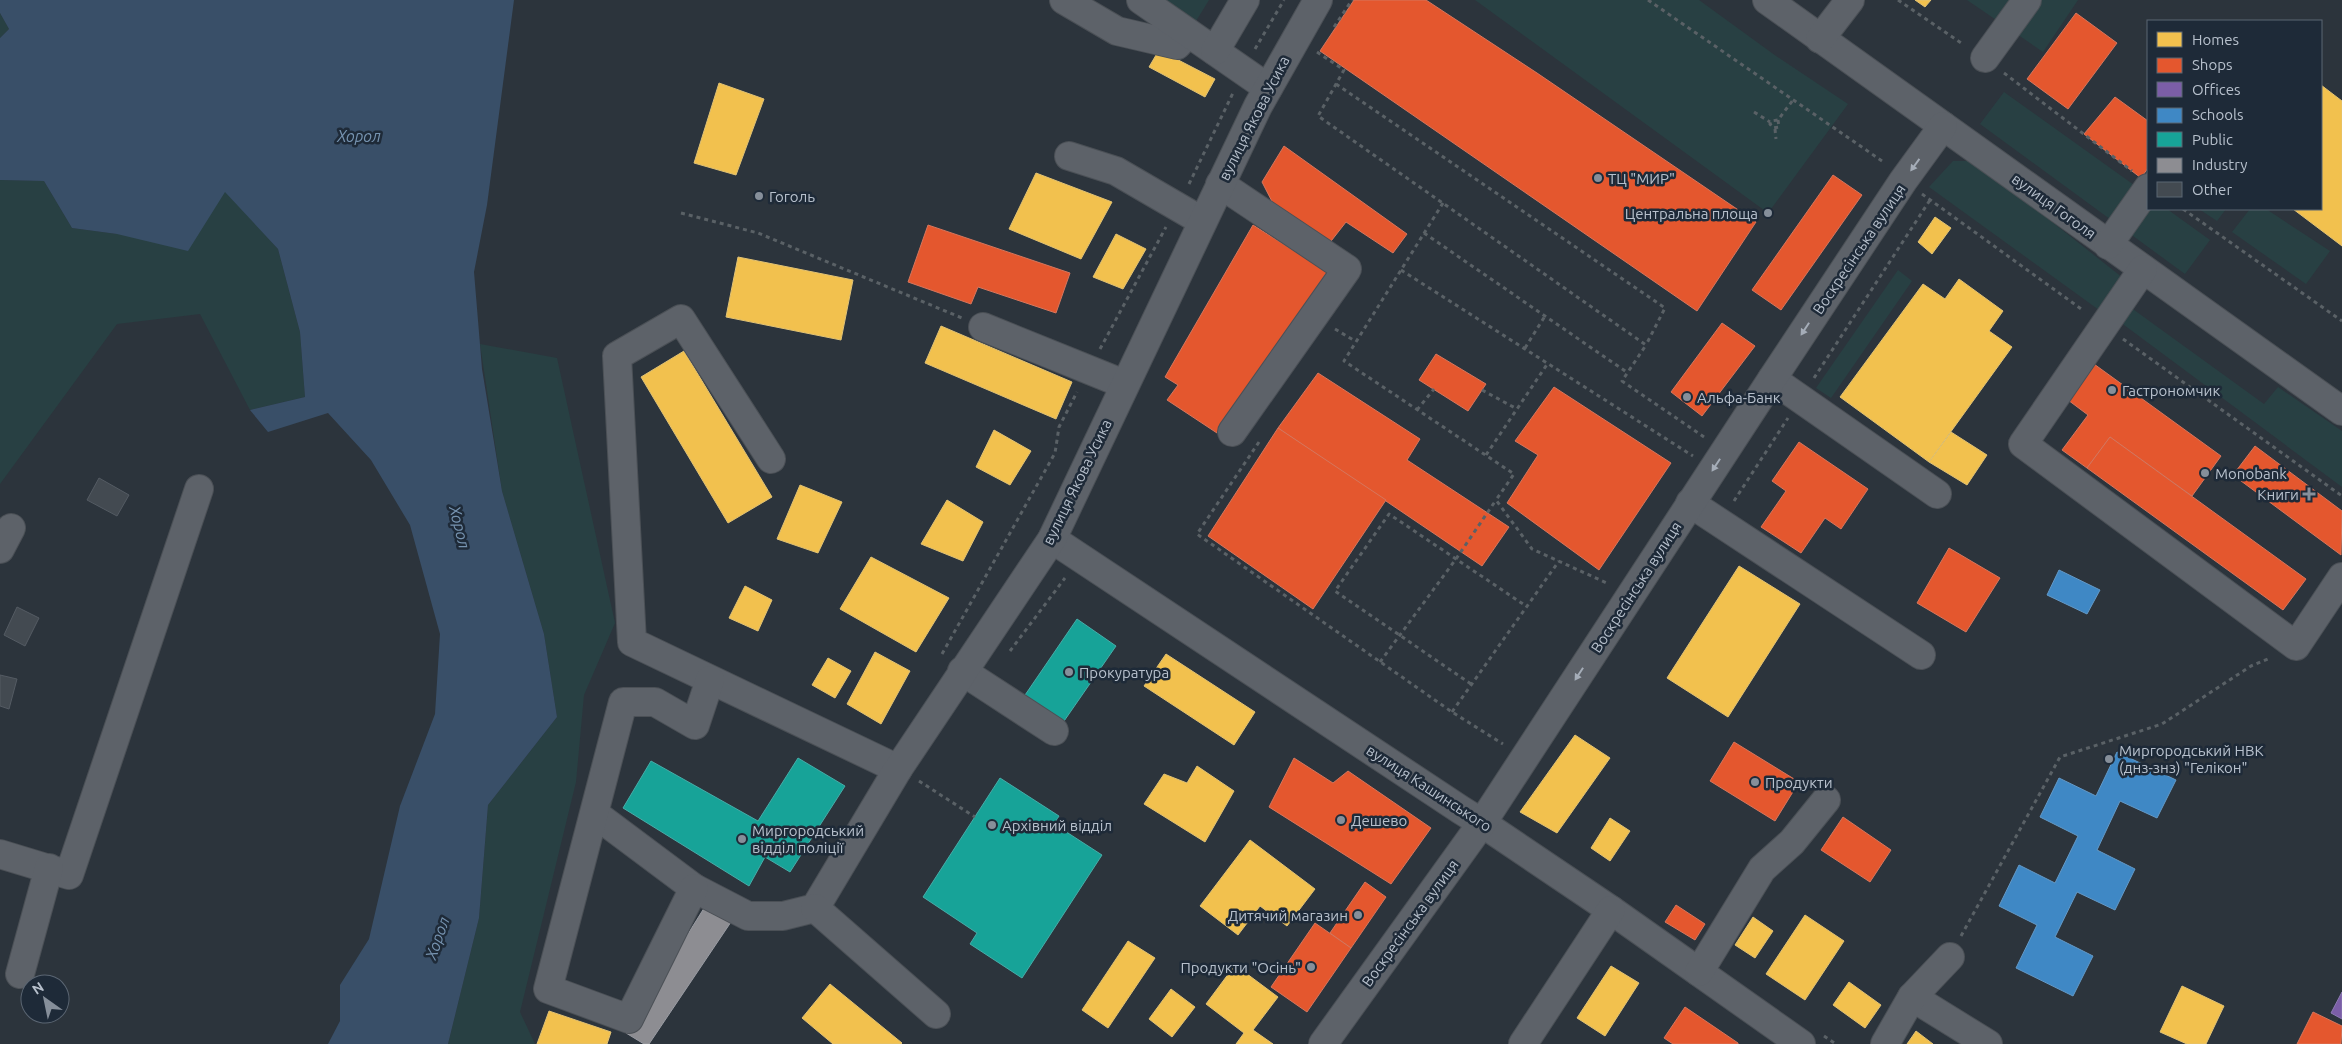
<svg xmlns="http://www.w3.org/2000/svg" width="2342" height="1044" viewBox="0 0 2342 1044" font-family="Ubuntu,sans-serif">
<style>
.green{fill:#284043}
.water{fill:#394f68}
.homes{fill:#f2c14e;stroke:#e0c174}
.shops{fill:#e4572e;stroke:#d6765d}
.offices{fill:#7b5ea7;stroke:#8d7bb2}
.schools{fill:#3f88c5;stroke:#6399c7}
.public{fill:#17a398;stroke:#47aca8}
.industry{fill:#8d8d92;stroke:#9a9ca3}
.building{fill:#434a51;stroke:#545b63}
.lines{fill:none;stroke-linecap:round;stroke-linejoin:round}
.minor-casing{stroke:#4b5056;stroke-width:30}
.path{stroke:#5a6166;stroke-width:3;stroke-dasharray:4 4;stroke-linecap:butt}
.minor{stroke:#5d6269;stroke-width:28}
.oneway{fill:#a5adb8}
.poi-dot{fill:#868f9a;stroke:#1e2a38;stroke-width:2}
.labels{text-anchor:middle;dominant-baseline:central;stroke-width:5;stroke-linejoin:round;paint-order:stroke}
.street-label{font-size:15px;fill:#b7c0cc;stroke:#1e2a38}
.poi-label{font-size:15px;fill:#b7c0cc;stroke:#1e2a38;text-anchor:start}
.water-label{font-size:16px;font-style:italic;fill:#7693b0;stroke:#1e2a38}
</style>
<rect width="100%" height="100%" fill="#2c343c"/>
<g class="green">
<path d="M1142,0H1209L1196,21L1223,38Z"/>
<path d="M1475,0H1699L1776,56L1848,104L1768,213Z"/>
<path d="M1967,0H2078L2043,52Z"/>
<path d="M0,13L9,29L0,38Z"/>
<path d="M2004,92L2148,195V209H2167L2210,240L2185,274L1980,124Z"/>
<path d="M1953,161H1975L2123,278L2099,310L1929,187Z"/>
<path d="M0,180L44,181L72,228L117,234L225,191L278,249L300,332L305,397L250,410L200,314L117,324L0,484Z"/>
<path d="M2199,209H2226L2217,221Z"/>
<path d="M2250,209H2266L2330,251L2306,284L2232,232Z"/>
<path d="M1898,270L1912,281L1831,398L1816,388Z"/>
<path d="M2130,307L2264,404L2278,387L2342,431V487L2120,322Z"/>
<path d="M480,344L557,358L615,623L584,695L576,782L520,1012L535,1044H448L479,918L488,805L557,717L544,634L502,491Z"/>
</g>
<path class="water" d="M0,0H514L487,205L474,272L482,369L502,491L544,634L557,717L488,805L479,918L448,1044H328L340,1021V985L369,939L400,806L435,714L440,634L410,525L371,460L328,413L268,432L250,410L305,397L300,332L278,249L225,192L188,251L117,234L72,228L44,181L0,180V38L9,29L0,13Z"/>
<g class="homes">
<path d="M1915,0H1931L1925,7Z"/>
<path d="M1159,50L1215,79L1205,97L1149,67Z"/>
<path d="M719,83L764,99L736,175L694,163Z"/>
<path d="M2321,85L2342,101V246L2293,209H2321Z"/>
<path d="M1036,173L1112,202L1081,259L1009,229Z"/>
<path d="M1935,217L1951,228L1932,254L1918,242Z"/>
<path d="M1116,234L1146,249L1123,289L1093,277Z"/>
<path d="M738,257L853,280L841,340L726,317Z"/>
<path d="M1959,279L2003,311L1989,331L2012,347L1929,462L1840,397L1923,284L1945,299Z"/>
<path d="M941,326L1072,382L1056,419L925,363Z"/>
<path d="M684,351L772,497L728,523L641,377Z"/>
<path d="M994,430L1031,451L1010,485L976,467Z"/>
<path d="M1951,432L1987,455L1967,485L1929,462Z"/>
<path d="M800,485L842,502L818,553L777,539Z"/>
<path d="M947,500L983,522L963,561L921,544Z"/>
<path d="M871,557L949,598L916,652L840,609Z"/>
<path d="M1739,566L1800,604L1728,717L1667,678Z"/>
<path d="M745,586L772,600L758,631L729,618Z"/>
<path d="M875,652L910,671L881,724L847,704Z"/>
<path d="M1166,654L1255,712L1234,745L1144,686Z"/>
<path d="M828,658L851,671L835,698L812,685Z"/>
<path d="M1575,735L1610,758L1557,833L1520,812Z"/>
<path d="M1197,766L1234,791L1205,842L1144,804L1164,774L1187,783Z"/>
<path d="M1610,818L1630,831L1610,861L1591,848Z"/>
<path d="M1250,840L1315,889L1287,926L1260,906L1238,935L1200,906Z"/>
<path d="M1805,915L1844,941L1805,1000L1766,974Z"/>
<path d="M1753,917L1773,931L1755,958L1735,945Z"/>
<path d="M1128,941L1155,958L1108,1028L1082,1010Z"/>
<path d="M1235,965L1278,997L1253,1030L1273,1044H1236L1244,1033L1206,1004Z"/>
<path d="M1611,966L1639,983L1605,1036L1577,1018Z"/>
<path d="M1849,982L1881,1005L1865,1028L1833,1005Z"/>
<path d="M830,984L902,1043L901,1044H833L802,1018Z"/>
<path d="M2182,986L2224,1006L2206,1044H2187L2160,1032Z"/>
<path d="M1171,989L1195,1007L1172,1037L1149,1019Z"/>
<path d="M549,1011L611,1032L607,1044H537Z"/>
<path d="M1916,1031L1933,1044H1907Z"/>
</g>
<g class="shops">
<path d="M1354,0H1426L1537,73L1756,222L1697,311L1320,51Z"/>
<path d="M2076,13L2117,43L2068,109L2027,79Z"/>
<path d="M2115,97L2148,121V168L2141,178L2084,134Z"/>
<path d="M1284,146L1407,234L1393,253L1346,222L1328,245L1280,217L1262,182Z"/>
<path d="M1833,175L1862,195L1781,310L1752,290Z"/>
<path d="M928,225L1070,273L1056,313L978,287L971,304L908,282Z"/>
<path d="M1253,225L1334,276L1217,433L1167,400L1178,385L1165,377Z"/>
<path d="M1722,323L1755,346L1702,416L1671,392Z"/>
<path d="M1436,354L1486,384L1468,411L1419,380Z"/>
<path d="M2094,364L2221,456L2192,496L2110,437L2087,468L2062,450L2088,415L2068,400Z"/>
<path d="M1318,373L1420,439L1407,460L1509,527L1482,566L1278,428Z"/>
<path d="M1554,387L1671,463L1599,570L1507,503L1538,455L1515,441Z"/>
<path d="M1278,428L1386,500L1313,609L1208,536Z"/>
<path d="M2110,437L2306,579L2283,610L2087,468Z"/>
<path d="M1799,442L1868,489L1841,529L1825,518L1801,553L1761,527L1786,491L1772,481Z"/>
<path d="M2255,446L2342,511L2341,555L2233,475Z"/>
<path d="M1949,548L2000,578L1966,632L1917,603Z"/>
<path d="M1734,742L1799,782L1775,821L1710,781Z"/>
<path d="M1294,758L1333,783L1348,771L1431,828L1391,884L1269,807Z"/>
<path d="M1843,817L1891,850L1870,882L1821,850Z"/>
<path d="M1365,882L1386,897L1351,948L1330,933Z"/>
<path d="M1676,905L1705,924L1695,940L1665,922Z"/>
<path d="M1315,923L1351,948L1307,1012L1271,987Z"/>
<path d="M1685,1007L1738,1043V1044H1673L1664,1038Z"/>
<path d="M2313,1012L2342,1026L2341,1044H2297Z"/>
</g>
<path class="offices" d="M2342,992V1019L2331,1013Z"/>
<g class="schools">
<path d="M2059,570L2100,590L2087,614L2047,595Z"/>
<path d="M2117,752L2176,780L2157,818L2120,801L2097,850L2135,869L2115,910L2077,892L2055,937L2093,956L2073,996L2016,968L2037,925L1999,906L2019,865L2055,883L2078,836L2040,817L2059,778L2096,796Z"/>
</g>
<g class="public">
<path d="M1077,619L1116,646L1062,724L1023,698Z"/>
<path d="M798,758L845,786L790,872L765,857L749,886L623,808L651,761L758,821Z"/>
<path d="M1000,778L1059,816L1054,824L1102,855L1022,978L970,944L977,933L923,897Z"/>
</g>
<path class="industry" d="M706,905L733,919L649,1044H644L626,1033Z"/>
<g class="building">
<path d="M99,478L129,495L117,516L87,500Z"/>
<path d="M17,607L39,618L25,646L4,635Z"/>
<path d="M0,675L17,679L9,709L0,706Z"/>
</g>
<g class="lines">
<defs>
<g id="minor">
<path d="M1064,0L1117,31L1177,45L1188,33"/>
<path d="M1141,0L1268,88"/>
<path d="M1767,0L2342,411"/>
<path d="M1820,39L1850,0"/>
<path d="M1215,51L1245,0"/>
<path d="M1985,58L2027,0"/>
<path d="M1069,156L1116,171L1202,221"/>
<path d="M1220,184L1347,269L1232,432"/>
<path d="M2108,245L2148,188"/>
<path d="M2143,269L2023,444L2296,646L2342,577"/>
<path d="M983,327L1124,384"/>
<path d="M1772,379L1937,494"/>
<path d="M771,459L681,319L617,356L632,642L898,769"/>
<path d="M1690,503L1921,655"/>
<path d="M1052,539L1461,810L1482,823L1611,910L1801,1044"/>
<path d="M0,549L11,528"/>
<path d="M962,671L1054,731"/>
<path d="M595,814L694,888L748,916H783L815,908L898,769L1052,539L1258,106L1318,0"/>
<path d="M0,854L69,875L199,489"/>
<path d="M694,888L629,1019L548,989L623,702H655L695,725L710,680"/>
<path d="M815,908L936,1014"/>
<path d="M1699,972L1762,869L1792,842L1826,800"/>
<path d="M20,974L49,868"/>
<path d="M1912,997L1988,1044"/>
<path d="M1323,1044L1482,823L1772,379L1903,181L1943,126"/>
<path d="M1523,1044L1611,910"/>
<path d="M1885,1044L1912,997L1950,957"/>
</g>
</defs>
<use href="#minor" class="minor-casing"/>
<g class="path">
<path d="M1648,0L1885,163"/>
<path d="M1898,0L1964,45"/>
<path d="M1334,27L1352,0"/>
<path d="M1255,49L1284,0"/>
<path d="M1317,52L1344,70L1318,116L1646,345L1622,381L1704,437"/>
<path d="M2004,73L2132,171"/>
<path d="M1336,84L1665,308L1646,345"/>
<path d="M1754,112L1770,122"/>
<path d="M1778,120L1779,127L1773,128L1770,124L1771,121L1778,120L1793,100"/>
<path d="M1775,129L1776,139"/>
<path d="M1189,184L1233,93"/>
<path d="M1922,194L2084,311"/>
<path d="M1443,203L1344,361L1514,474L1496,500L1532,549L1609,584"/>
<path d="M2183,209L2342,321"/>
<path d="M681,213L758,233L962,318"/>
<path d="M1424,233L1628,373"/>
<path d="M1401,270L1693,456"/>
<path d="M1335,329L1355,341"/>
<path d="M2123,339L2342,496"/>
<path d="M1525,348L1545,316"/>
<path d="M1100,349L1166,227"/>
<path d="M1814,378L1930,200"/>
<path d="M1482,390L1517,409"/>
<path d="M1417,410L1434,389"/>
<path d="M1259,442L1197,534L1452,712L1503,744"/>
<path d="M1486,455L1548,363"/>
<path d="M1734,501L1788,418"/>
<path d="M1010,651L1065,578"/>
<path d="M942,654L1055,453L1059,427L1077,392"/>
<path d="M1380,662L1456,559L1496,500"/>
<path d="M1471,684L1335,591L1389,514L1526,606"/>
<path d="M1452,712L1559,561"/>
<path d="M919,781L975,817"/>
<path d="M1961,936L2060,757L2162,724L2251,666L2270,658"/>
<path d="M1824,1036L1836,1044"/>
</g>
<use href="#minor" class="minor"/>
</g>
<defs><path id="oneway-solid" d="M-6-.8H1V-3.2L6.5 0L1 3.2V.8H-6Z" transform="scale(1.25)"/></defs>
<g class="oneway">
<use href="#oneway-solid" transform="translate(1915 165) rotate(126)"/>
<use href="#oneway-solid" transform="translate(1805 329) rotate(123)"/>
<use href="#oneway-solid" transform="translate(1716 465) rotate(123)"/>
<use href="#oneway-solid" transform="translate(1579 674) rotate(123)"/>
</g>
<g class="poi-dot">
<circle cx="1598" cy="178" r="5"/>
<circle cx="759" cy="196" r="5"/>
<circle cx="1768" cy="213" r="5"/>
<circle cx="2112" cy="390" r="5"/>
<circle cx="1687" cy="397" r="5"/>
<circle cx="2205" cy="473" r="5"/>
<path d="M2306.5 486.5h5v5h5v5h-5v5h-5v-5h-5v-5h5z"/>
<circle cx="1069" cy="672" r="5"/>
<circle cx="2109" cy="759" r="5"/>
<circle cx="1755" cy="782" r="5"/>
<circle cx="1341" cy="820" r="5"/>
<circle cx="992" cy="825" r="5"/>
<circle cx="742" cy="839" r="5"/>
<circle cx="1358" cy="915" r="5"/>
<circle cx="1311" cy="967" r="5"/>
</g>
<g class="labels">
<g class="street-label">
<text transform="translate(1254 118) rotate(-63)">вулиця Якова Усика</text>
<text transform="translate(2054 206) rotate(36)">вулиця Гоголя</text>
<text transform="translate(1859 249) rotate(-56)">Воскресінська вулиця</text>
<text transform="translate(1077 482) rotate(-64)">вулиця Якова Усика</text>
<text transform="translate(1636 587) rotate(-57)">Воскресінська вулиця</text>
<text transform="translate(1429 788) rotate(33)">вулиця Кашинського</text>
<text transform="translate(1410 923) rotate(-54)">Воскресінська вулиця</text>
</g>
<g class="poi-label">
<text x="1608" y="178">ТЦ "МИР"</text>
<text x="769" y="196">Гоголь</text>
<text x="1758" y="213" text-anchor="end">Центральна площа</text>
<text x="2122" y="390">Гастрономчик</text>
<text x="1697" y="397">Альфа-Банк</text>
<text x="2215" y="473">Monobank</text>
<text x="2299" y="494" text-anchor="end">Книги</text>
<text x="1079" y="672">Прокуратура</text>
<text x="2119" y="750">Миргородський НВК<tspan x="2119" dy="17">(днз-знз) "Гелікон"</tspan></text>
<text x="1765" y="782">Продукти</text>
<text x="1351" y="820">Дешево</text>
<text x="1002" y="825">Архівний відділ</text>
<text x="752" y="830">Миргородський<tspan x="752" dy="17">відділ поліції</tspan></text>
<text x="1348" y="915" text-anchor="end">Дитячий магазин</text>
<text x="1301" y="967" text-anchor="end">Продукти "Осінь"</text>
</g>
<g class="water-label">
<text x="359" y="136">Хорол</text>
<text transform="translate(460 527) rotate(76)">Хорол</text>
<text transform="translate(437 938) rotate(-71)">Хорол</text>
</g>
</g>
<rect x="2147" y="20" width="175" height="190" fill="#1e2a38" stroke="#5b6673"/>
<rect x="2157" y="32" width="25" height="15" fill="#f2c14e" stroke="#5b6673"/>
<text x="2192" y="45" font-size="15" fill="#b7c0cc">Homes</text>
<rect x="2157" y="58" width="25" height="15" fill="#e4572e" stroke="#5b6673"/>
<text x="2192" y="70" font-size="15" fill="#b7c0cc">Shops</text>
<rect x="2157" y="82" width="25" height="15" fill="#7b5ea7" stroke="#5b6673"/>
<text x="2192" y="95" font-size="15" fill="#b7c0cc">Offices</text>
<rect x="2157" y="108" width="25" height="15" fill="#3f88c5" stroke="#5b6673"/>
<text x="2192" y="120" font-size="15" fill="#b7c0cc">Schools</text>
<rect x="2157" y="132" width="25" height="15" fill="#17a398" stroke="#5b6673"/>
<text x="2192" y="145" font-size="15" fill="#b7c0cc">Public</text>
<rect x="2157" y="158" width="25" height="15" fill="#8d8d92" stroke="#5b6673"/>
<text x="2192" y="170" font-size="15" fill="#b7c0cc">Industry</text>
<rect x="2157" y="182" width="25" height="15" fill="#434a51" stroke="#5b6673"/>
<text x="2192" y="195" font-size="15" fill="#b7c0cc">Other</text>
<g transform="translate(45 999) rotate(327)"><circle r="24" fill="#1e2a38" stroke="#5b6673"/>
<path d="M0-4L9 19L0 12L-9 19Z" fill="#868f9a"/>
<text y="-8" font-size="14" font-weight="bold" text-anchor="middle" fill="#b7c0cc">N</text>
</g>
</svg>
